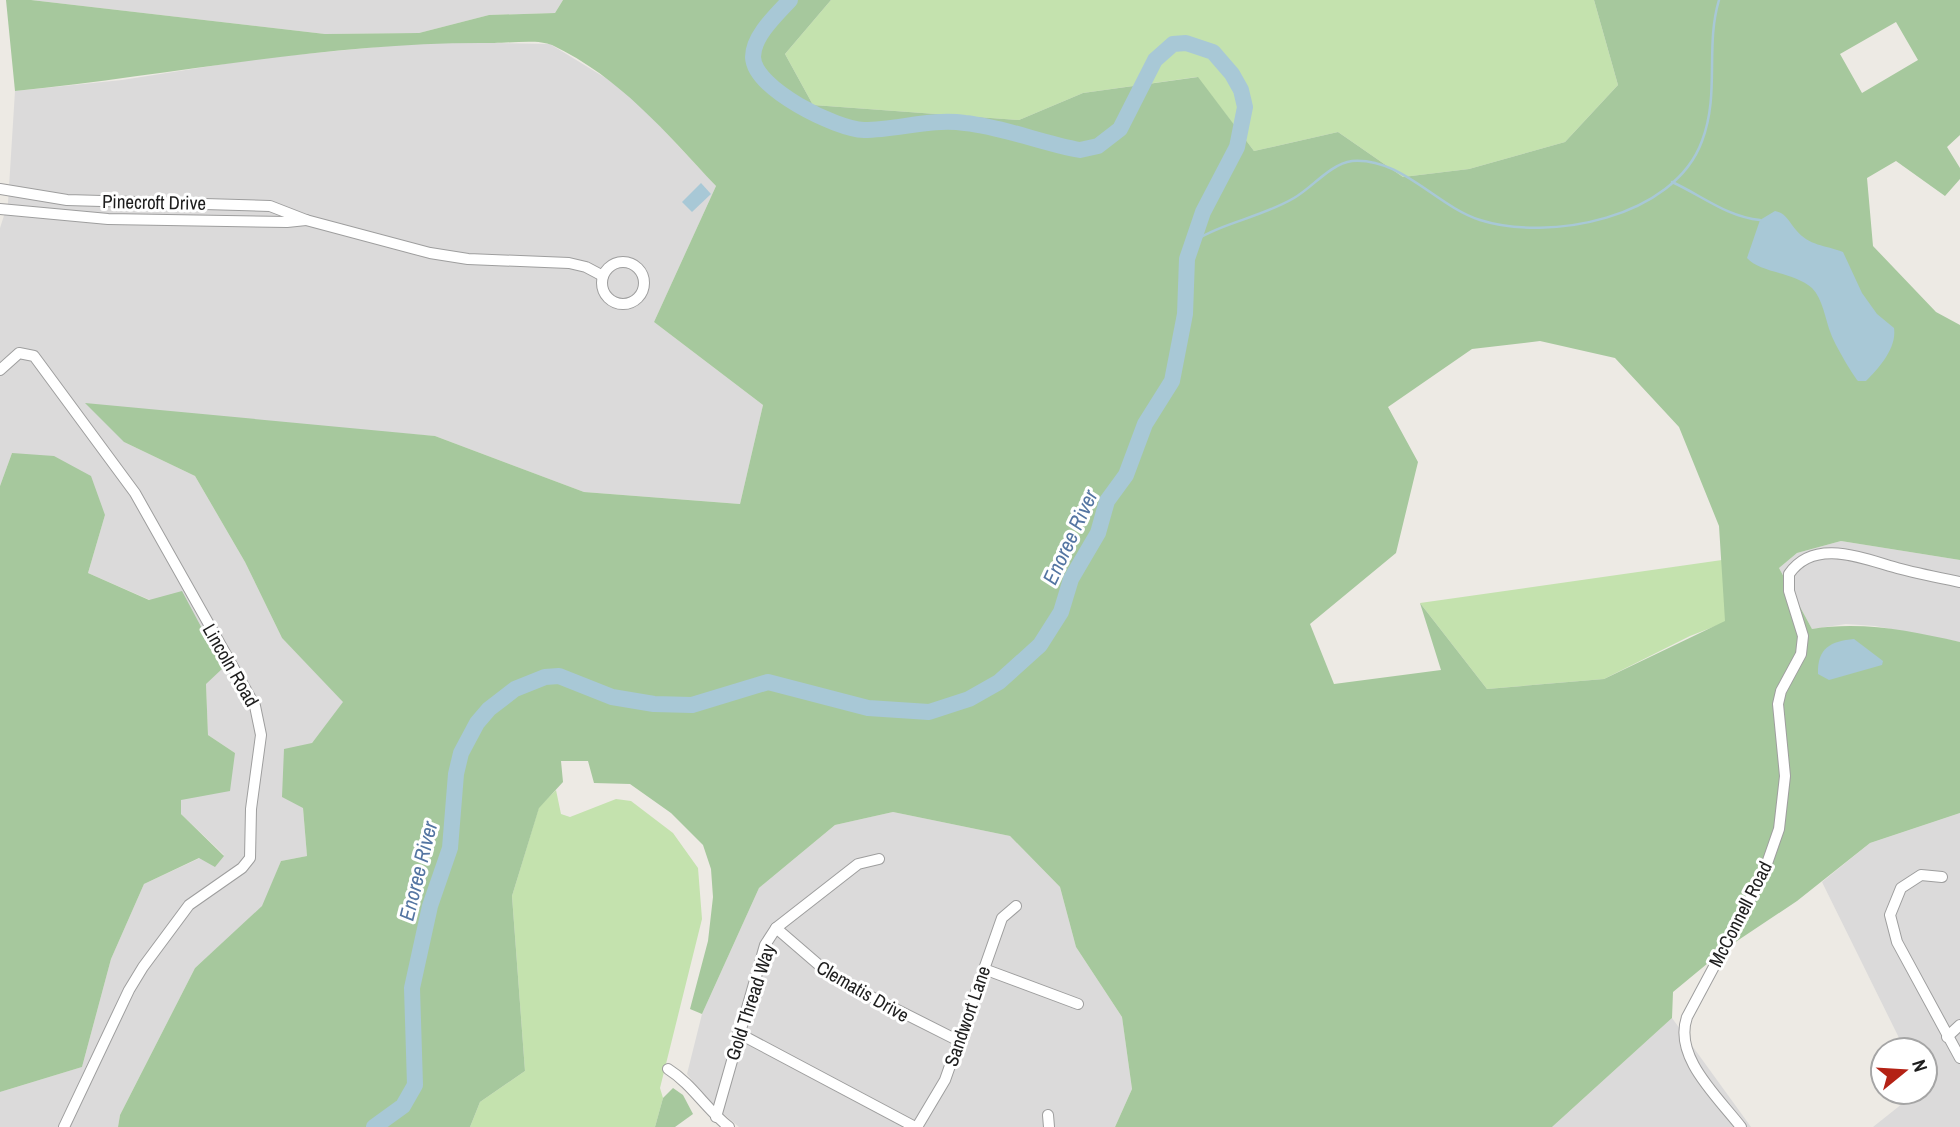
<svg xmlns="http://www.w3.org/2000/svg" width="1960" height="1127" viewBox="0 0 1960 1127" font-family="'Archivo Narrow',sans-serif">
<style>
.residential{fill:#dbdada}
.grass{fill:#c4e2ae}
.forest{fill:#a6c89d;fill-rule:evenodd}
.water{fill:#a8c8d6}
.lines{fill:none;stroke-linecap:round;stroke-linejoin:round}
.stream{stroke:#a8c8d6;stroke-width:2.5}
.river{stroke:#a8c8d6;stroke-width:16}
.street-casing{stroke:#9e9e9e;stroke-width:12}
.street{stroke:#fff;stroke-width:10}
.labels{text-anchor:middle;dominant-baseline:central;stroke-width:6;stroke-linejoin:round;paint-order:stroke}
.street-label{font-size:19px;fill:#1d1d1d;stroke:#fff}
.water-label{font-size:21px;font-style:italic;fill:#5475a2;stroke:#fff}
</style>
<rect width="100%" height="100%" fill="#edeae4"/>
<g class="residential">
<path d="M31,0H563L555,13L489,15L419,33L325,34Z"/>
<path d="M429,42L550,44L627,91L716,186L654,322L763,405L740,504L584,492L435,436L307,426L124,442L195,476L245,562L282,638L344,702L312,743L303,808L307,856L281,861L263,906L195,968L120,1115L118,1127H0V1092L82,1067L111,959L144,884L200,858L224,855L181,814V799L235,753L208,735L206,684L150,600L88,573L105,515L12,453L0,486V228L8,203L15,91L122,80L263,58Z"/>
<path d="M1841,541L1960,560V642L1875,626L1846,624L1812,629L1779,568L1797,553Z"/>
<path d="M893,812L1010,836L1060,887L1076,947L1122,1017L1132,1089L1115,1127H739L707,1100L687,1074L702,1014L759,888L835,825Z"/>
<path d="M1960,813V1127H1873L1917,1092H1925V1050H1905L1822,882L1870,843Z"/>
<path d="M1672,1018L1751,1127H1552Z"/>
</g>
<g class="grass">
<path d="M831,0H1594L1618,85L1565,142L1469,169L1403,177L1338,132L1254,151L1197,77L1083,93L1019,120L813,105L785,54Z"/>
<path d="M1722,560L1726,622L1690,636L1604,679L1487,689L1420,603Z"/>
<path d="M556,790L561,814L570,817L616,799L631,801L673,833L698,868L702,919L660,1088L663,1098L655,1127H470L480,1102L525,1071L512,896L539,807Z"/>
</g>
<g class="forest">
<path d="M6,0H31L325,34L419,33L489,15L555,13L563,0H831L785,54L813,105L1019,120L1083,93L1198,77L1254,151L1338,132L1403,177L1469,169L1565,142L1618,85L1594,0H1960V135L1947,147L1960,168V179L1945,196L1896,161L1867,178L1873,246L1936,312L1960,325V560L1841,541L1797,553L1779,568L1812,629C1863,621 1910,631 1960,642V813L1870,843L1797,901L1725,949L1673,992L1672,1018L1552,1127H1115L1132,1089L1122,1017L1076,947L1060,887L1010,836L893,812L835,825L759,888L702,1014L690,1009L708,941L713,897L711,869L703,845L671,813L630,784L594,783L588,761H561L563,782L539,808L512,896L525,1071L480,1102L470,1127H118L120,1115L195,968L262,906L281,861L307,856L303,808L282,797L284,749L312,743L343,702L282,638L245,562L195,476L124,442L85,403L435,436L584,492L740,504L763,405L654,322L716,186C665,132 621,78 552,45C538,39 511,43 494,43C333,41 174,75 15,91ZM1896,22L1918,60L1862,93L1840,54ZM1540,341L1615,358L1679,427L1719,526L1725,621L1604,679L1487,689L1420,603L1441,670L1334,684L1310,624L1396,553L1418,462L1388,407L1472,349Z"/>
<path d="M12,453L54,456L91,476L105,515L88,573L149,600L182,591L223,668L206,684L208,735L235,753L230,791L181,800V814L224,856L215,867L199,858L144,884L111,959L82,1067L0,1092V486Z"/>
<path d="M673,1088L683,1095L693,1114L675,1127H655L663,1098Z"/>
</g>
<g class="water">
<path d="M701,183L711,194L692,212L682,202Z"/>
<path d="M1775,211C1786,213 1789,222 1796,230C1809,246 1825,245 1843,252L1862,293L1877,314L1894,328C1897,348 1879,368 1866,381H1858C1852,374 1834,343 1831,334C1825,319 1823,299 1812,288C1794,272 1760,273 1747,258L1760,220Z"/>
<path d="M1854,639L1883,661L1882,665L1829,680L1818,674C1817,648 1831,641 1854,639Z"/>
</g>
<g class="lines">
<g class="stream">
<path d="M1672,182C1701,195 1727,217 1760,220"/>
<path d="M1192,242C1224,222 1262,217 1294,198C1312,188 1330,164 1352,161C1401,157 1436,206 1480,220C1549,242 1674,218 1702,141C1720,94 1705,47 1719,0"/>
</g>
<path class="river" d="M374,1127L403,1106L415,1085L412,988L430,906L450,848L456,774L461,753L477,723L489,709L515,689L545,677L559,676L612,697L654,704L692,705L768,682L868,708L929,712L969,699L999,682L1040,645L1061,612L1071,579L1098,533L1107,501L1126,475L1145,424L1172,381L1185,314L1187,259L1203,212L1237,147L1245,107L1241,90L1232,74L1213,52L1186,43L1173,44L1155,60L1120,129L1098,146L1080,150C1041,143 1004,127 965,123C931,118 898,130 864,130C836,129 754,89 753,57C753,36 777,14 790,0"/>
<defs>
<g id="street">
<path d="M0,189L67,200L270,206L306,220L430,253L468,259L569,263L586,267L603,276"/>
<path d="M0,209L108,219L287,222L306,220"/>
<circle cx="623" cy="283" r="21"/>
<path d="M0,370L19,353L34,356L135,493L255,706L261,735L251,809L250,858L242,868L189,905L143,967L129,990L64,1127"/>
<path d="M1942,877L1921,875L1901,888L1890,915L1897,942L1960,1058"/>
<path d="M776,928L834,978L959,1041"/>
<path d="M984,969L1078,1004"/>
<path d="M738,1033L915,1127"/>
<path d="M1947,1037L1960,1025"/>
<path d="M668,1069C692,1084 706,1109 729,1127"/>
<path d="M1048,1115L1049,1127"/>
<path d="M716,1117L765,945L776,928L858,864L879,859"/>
<path d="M917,1127L945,1080L1002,918L1016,906"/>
<path d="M1741,1127C1718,1097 1673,1057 1687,1017L1763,875L1779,829L1785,776L1778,704L1781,691L1801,654L1803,636L1789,591V574C1815,536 1866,560 1901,569C1920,574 1940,578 1960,582"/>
</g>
</defs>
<use href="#street" class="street-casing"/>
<use href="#street" class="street"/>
</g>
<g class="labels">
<g class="street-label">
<text transform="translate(154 202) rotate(1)">Pinecroft Drive</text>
<text transform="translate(231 665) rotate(60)">Lincoln Road</text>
<text transform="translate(1740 914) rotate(-63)">McConnell Road</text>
<text transform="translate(863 991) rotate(30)">Clematis Drive</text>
<text transform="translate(750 1002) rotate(-72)">Gold Thread Way</text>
<text transform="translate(967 1016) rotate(-71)">Sandwort Lane</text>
</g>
<g class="water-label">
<text transform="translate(1070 537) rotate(-65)">Enoree River</text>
<text transform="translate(418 871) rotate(-76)">Enoree River</text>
</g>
</g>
<g transform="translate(1904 1071) rotate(72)"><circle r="33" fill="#ffffff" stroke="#a5a5a5" stroke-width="2"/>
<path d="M0-5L12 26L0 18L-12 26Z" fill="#b42215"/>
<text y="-10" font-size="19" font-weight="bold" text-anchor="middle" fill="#1d1d1d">N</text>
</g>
</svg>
